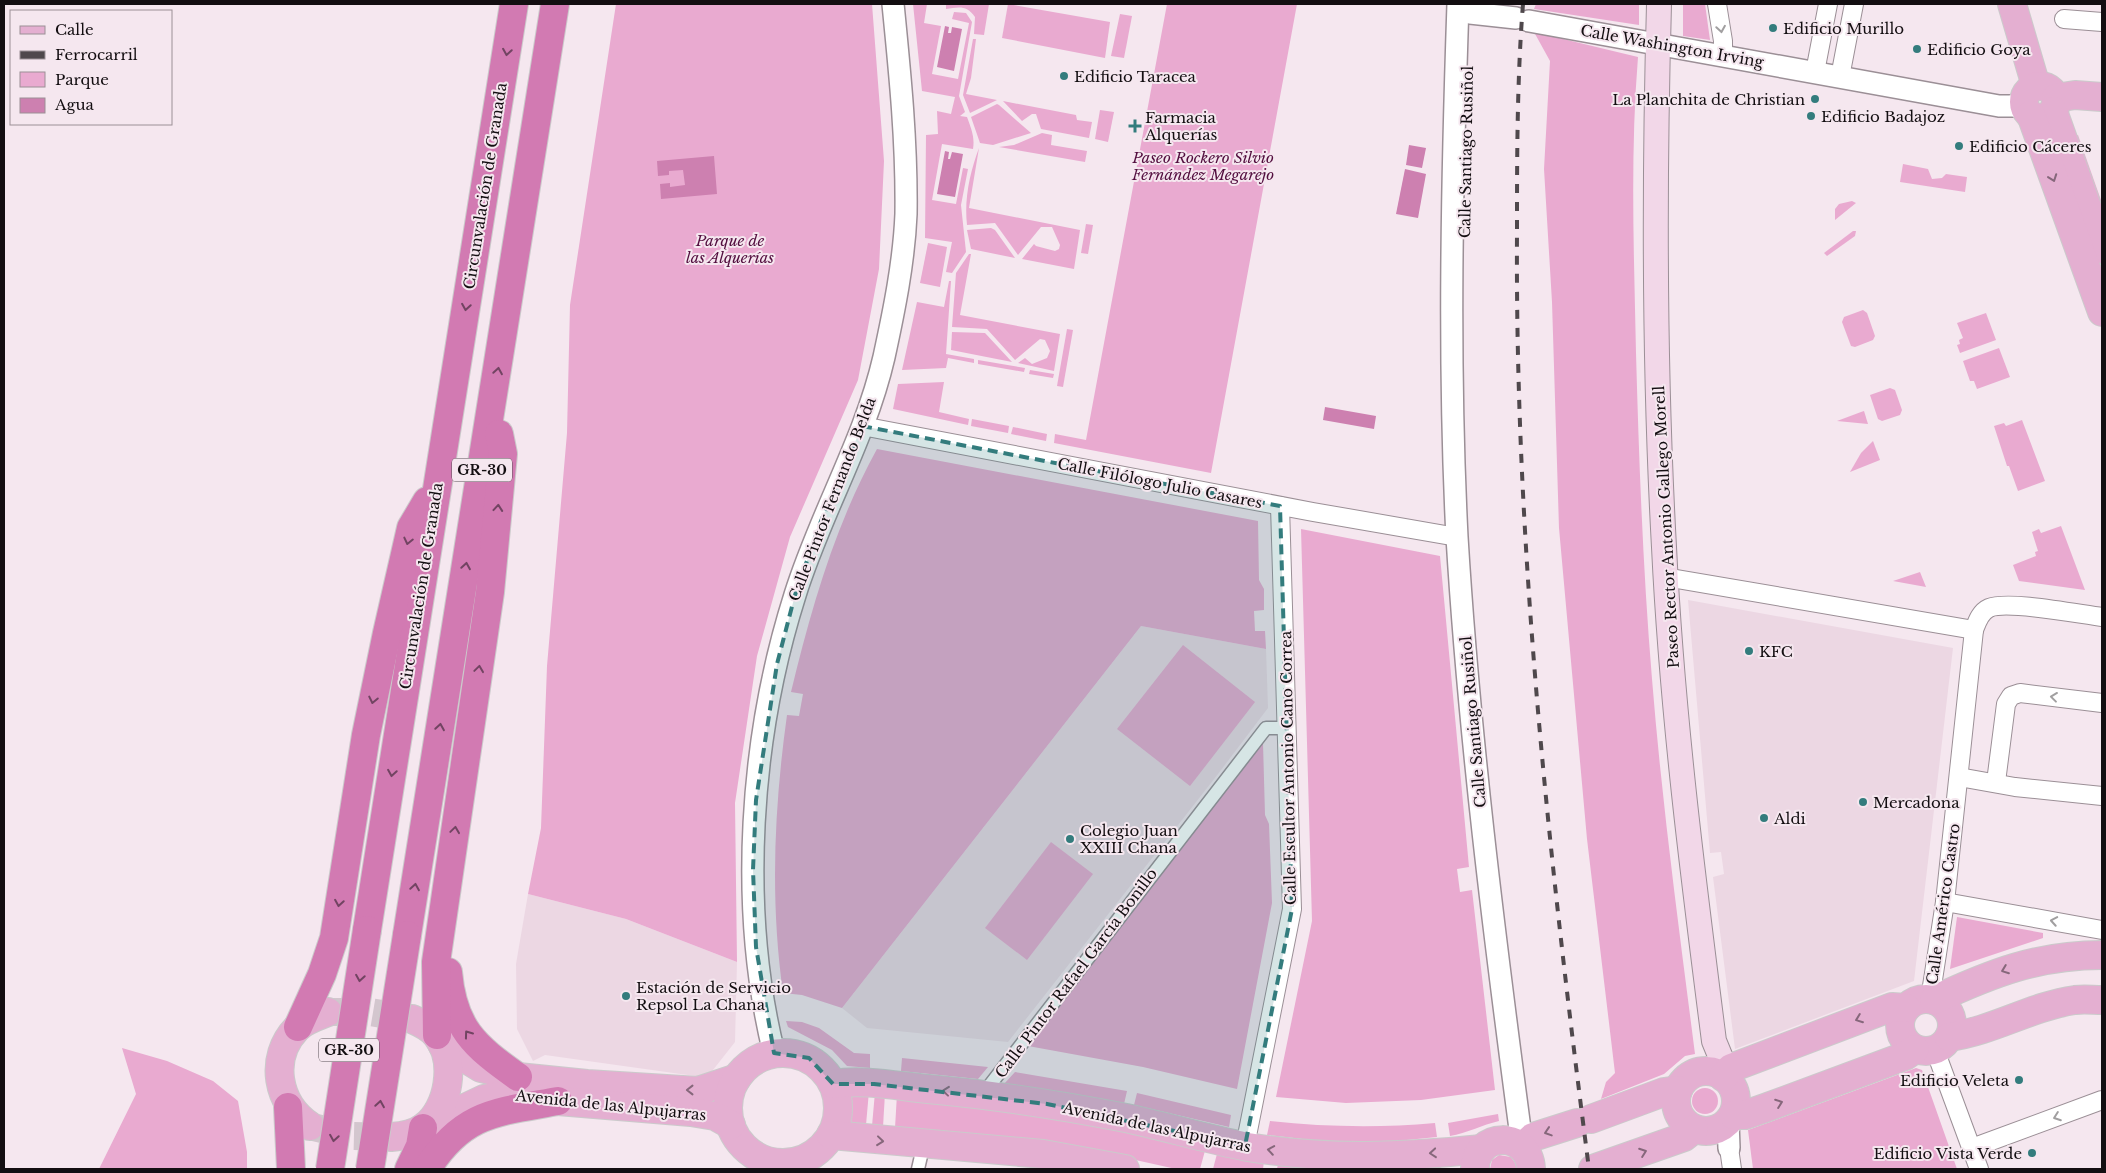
<svg xmlns="http://www.w3.org/2000/svg" width="2106" height="1173" viewBox="0 0 2106 1173" font-family="'Libre Baskerville',serif">
<style>
.built{fill:#ecd7e3}
.green{fill:#e9aad0}
.water{fill:#cd80b0}
.lines{fill:none;stroke-linecap:round;stroke-linejoin:round}
.primary-tunnel{stroke:#d3c6ce;stroke-width:28;stroke-dasharray:28 14;stroke-linecap:butt}
.pedestrian-casing{stroke:#9b8f96;stroke-width:15}
.minor-casing{stroke:#9b8f96;stroke-width:20}
.tertiary-casing{stroke:#9b8f96;stroke-width:24}
.secondary-casing{stroke:#9b8f96;stroke-width:26}
.primary-casing{stroke:#cbcacb;stroke-width:30}
.motorway-casing{stroke:#cbcacb;stroke-width:30}
.pedestrian{stroke:#fff;stroke-width:12}
.minor{stroke:#fff;stroke-width:18}
.tertiary{stroke:#fff;stroke-width:21}
.secondary{stroke:#f2d7e8;stroke-width:24}
.primary{stroke:#e4afd1;stroke-width:28}
.motorway{stroke:#d27ab2;stroke-width:28}
.rail{stroke:#4f484c;stroke-width:4;stroke-dasharray:9 9;stroke-linecap:butt}
.motorway-bridge-casing{stroke:#cbcacb;stroke-width:30;stroke-linecap:butt}
.motorway-bridge{stroke:#d27ab2;stroke-width:28}
.oneway{stroke:#a19fa0}
.oneway2{stroke:#724462}
.oneway3{stroke:#86677b}
.marked{fill:#337c7d;fill-opacity:0.2;stroke:#337c7d;stroke-width:4;stroke-dasharray:10 6;stroke-linejoin:round}
.poi-dot{fill:#337c7d;stroke:#f5e7ef;stroke-width:2}
.labels{text-anchor:middle;dominant-baseline:central;stroke-width:4;stroke-linejoin:round;paint-order:stroke}
.shield{fill:#f5e7ef;stroke:#574f54;stroke-width:1}
.shield-label{font-size:14px;font-weight:bold;fill:#130e11}
.poi-label{font-size:15px;fill:#130e11;stroke:#f5e7ef;text-anchor:start}
.street-label{font-size:15px;fill:#130e11;stroke:#f5e7ef}
.park-label{font-size:15px;font-style:italic;fill:#530e3f;stroke:#f5e7ef}
</style>
<rect width="100%" height="100%" fill="#f5e7ef"/>
<g class="built">
<path d="M1688,600L1953,648L1914,981L1735,1049L1713,877L1724,874L1721,852L1710,853Z"/>
<path d="M1141,626L1266,649L1268,708L1218,774L1008,1042L867,1028L842,1008Z"/>
<path d="M528,894L626,919L737,962L735,1042L709,1075L702,1077L545,1055L533,1061L517,1029L516,964Z"/>
</g>
<g class="green">
<path d="M616,4H872L884,161L879,269L858,380L790,537L757,656L735,803L737,962L626,919L528,894L541,828L547,666L567,433L570,305Z"/>
<path d="M913,4H927L924,23L941,26L932,74L958,79L969,23L952,19L954,12L966,13L972,22L959,96L965,112L960,116L967,117C971,128 975,137 973,149L942,144L932,200L956,204L963,168L968,169L961,205L966,252L952,273L946,272L952,242L925,238L926,135L938,134L937,111L951,114L955,97L922,91Z"/>
<path d="M941,4H989L984,35L974,34L975,17C967,5 959,7 946,9V5Z"/>
<path d="M1008,4L1110,22L1105,58L1002,38Z"/>
<path d="M1167,4H1297L1211,473L1054,443L1055,434L1086,440Z"/>
<path d="M1536,4H1639V25L1534,9Z"/>
<path d="M1683,4H1705L1710,40L1683,36Z"/>
<path d="M1120,14L1132,16L1124,58L1111,56Z"/>
<path d="M1534,32L1638,57C1630,155 1634,255 1636,353C1639,462 1643,571 1652,679C1662,804 1679,929 1695,1054L1685,1056L1664,1074L1601,1099L1606,1082L1615,1073L1587,839L1559,528L1552,302L1544,169L1550,61Z"/>
<path d="M973,39H976L971,78L966,94L997,100L970,113L963,95Z"/>
<path d="M1003,101L1076,115L1077,120L1092,122L1089,138L1041,129L1036,114H1032L1022,121Z"/>
<path d="M997,104L999,105L1031,133L993,145L980,143L971,117Z"/>
<path d="M1100,110L1114,112L1108,142L1095,139Z"/>
<path d="M1042,133L1052,135L1051,145L1087,151L1085,162L999,147L1014,145Z"/>
<path d="M2078,135L2102,203V231L2068,138Z"/>
<path d="M979,148L969,208L1080,230L1074,269L1022,259L1034,244L1036,246L1055,251L1059,249L1060,245L1052,227H1041L1018,255L995,223L967,225C964,199 970,172 979,148Z"/>
<path d="M1903,164L1928,169L1932,179L1942,178L1946,174L1967,177L1965,192L1900,182Z"/>
<path d="M1852,201L1856,203L1835,220V209L1839,204Z"/>
<path d="M1086,224L1093,225L1088,254L1081,253Z"/>
<path d="M991,228L995,230L1015,258L971,249L967,230Z"/>
<path d="M1853,231H1856L1855,236L1827,256L1824,253Z"/>
<path d="M928,243L947,247L940,287L920,283Z"/>
<path d="M969,254H971L960,315L1060,334L1054,371L1018,363L1025,358L1032,364L1047,358L1050,351L1045,340L1040,339L1015,360L987,329L952,327L956,273Z"/>
<path d="M949,281H951L946,354L974,359V363L948,358L946,368L902,370L917,302L944,307Z"/>
<path d="M1863,310L1867,313L1875,336L1873,340L1855,347L1851,346L1842,322L1844,317Z"/>
<path d="M1986,313L1996,340L1960,353L1957,345L1960,344L1959,340L1963,338L1957,323Z"/>
<path d="M1067,329L1073,330L1063,387L1057,386Z"/>
<path d="M952,332L985,333L1012,362L951,350Z"/>
<path d="M1999,348L2010,377L1977,389L1974,381H1970L1963,361Z"/>
<path d="M978,360L1025,368L1024,372L978,364Z"/>
<path d="M1030,370L1054,374L1053,378L1029,374Z"/>
<path d="M944,382L939,412L969,419L968,425L893,409L898,384Z"/>
<path d="M1890,388L1895,390L1902,410L1900,415L1882,421L1878,419L1870,395Z"/>
<path d="M1864,411L1868,424L1837,421L1861,412Z"/>
<path d="M972,419L1009,426L1008,433L971,426Z"/>
<path d="M2022,420L2045,481L2018,491L2009,466H2007L1994,426L2004,423L2006,426Z"/>
<path d="M1013,427L1047,434L1046,441L1011,434Z"/>
<path d="M1873,441L1880,460L1850,472L1861,453Z"/>
<path d="M877,449L1258,521L1259,580L1264,589V610L1254,611L1255,631H1265L1266,649L1141,626L842,1008L802,995L783,993C770,900 774,808 787,715L799,716L803,694L791,692C811,609 835,525 877,449Z"/>
<path d="M2061,526L2085,590L2019,581L2013,565L2036,556L2035,552L2038,551L2032,532L2039,529L2041,533Z"/>
<path d="M1301,529L1440,556L1469,867L1457,869L1460,892L1472,890L1495,1090L1421,1100L1346,1103L1276,1097L1312,921Z"/>
<path d="M1920,572L1926,587L1893,581Z"/>
<path d="M1183,645L1255,702L1190,786L1117,729Z"/>
<path d="M1263,743L1265,815L1269,824L1272,903L1237,1089L1143,1067L1028,1046Z"/>
<path d="M1051,842L1093,874L1027,960L985,928Z"/>
<path d="M1957,917L2043,933V938L1950,969Z"/>
<path d="M786,1021L802,1022L819,1028L854,1053L870,1054V1068L847,1066L832,1050L788,1027Z"/>
<path d="M122,1048L167,1061L213,1081L238,1101L247,1152V1169H99L136,1094Z"/>
<path d="M902,1058L988,1067L978,1079L901,1071Z"/>
<path d="M1916,1068L1922,1070L1957,1169H1753L1748,1130Z"/>
<path d="M1015,1072L1127,1091L1124,1104L1004,1084Z"/>
<circle cx="1705" cy="1101" r="13"/>
<path d="M852,1090L869,1091L866,1125L849,1123Z"/>
<path d="M875,1092L885,1093L883,1127L872,1126Z"/>
<path d="M1137,1093L1231,1115L1229,1127L1134,1105Z"/>
<path d="M897,1094L985,1104L1206,1147L1200,1169H1176L1131,1159L895,1128Z"/>
<path d="M1498,1114L1499,1121C1482,1125 1467,1133 1450,1136L1448,1123Z"/>
<path d="M1270,1121C1326,1127 1379,1128 1435,1123L1437,1137L1387,1142H1328L1267,1135Z"/>
<path d="M1218,1150L1264,1161L1263,1169H1213Z"/>
<path d="M1499,1155L1511,1157L1516,1164V1169H1490L1492,1160Z"/>
<path d="M1440,1163L1441,1169H1277L1278,1164Z"/>
</g>
<g class="water">
<path d="M945,26L949,27L948,33H951L952,27L962,29L954,71L937,67Z"/>
<path d="M1409,145L1426,148L1422,168L1406,165Z"/>
<path d="M945,151L949,152L948,159H950L952,152L963,154L955,197L937,194Z"/>
<path d="M714,156L717,194L661,199L660,184L670,183V187L685,185L683,170L669,171V175L658,176L657,161Z"/>
<path d="M1405,169L1426,174L1418,218L1396,214Z"/>
<path d="M1325,407L1376,416L1374,429L1323,420Z"/>
</g>
<g class="lines">
<g class="primary-tunnel">
<path d="M331,1012H370L412,1019"/>
<path d="M313,1127L351,1136L391,1137"/>
</g>
<defs>
<g id="pedestrian">
<path d="M983,1094L1266,728H1288"/>
<path d="M918,1169L924,1143"/>
</g>
<g id="minor">
<path d="M1717,4L1723,41V55"/>
<path d="M2064,19L2102,22"/>
<path d="M1815,72L1828,4"/>
<path d="M1840,77L1854,4"/>
<path d="M862,426L1313,512L1457,537"/>
<path d="M1665,577L1974,630C1977,622 1980,612 1989,608C2008,600 2078,614 2102,617"/>
<path d="M1959,777L2015,787L2102,796"/>
<path d="M1996,782L2006,704L2011,696L2020,693L2102,703"/>
<path d="M1945,902L2102,930"/>
<path d="M1930,999L1945,902L1974,630"/>
<path d="M1935,1050L1979,1169"/>
<path d="M1245,1146L1292,909L1280,506"/>
<path d="M1729,1148L1732,1169"/>
<path d="M1972,1148L2102,1100"/>
</g>
<g id="tertiary">
<path d="M1458,4C1452,181 1448,359 1457,537C1469,735 1494,933 1520,1129L1517,1143"/>
<path d="M1470,13L1516,18"/>
<path d="M1529,21L1999,106H2012L2024,103"/>
<path d="M774,1053C738,907 750,737 795,595C820,514 865,440 884,357C894,311 904,262 906,214C907,143 900,74 893,4"/>
<path d="M1728,1121L1729,1148"/>
</g>
<path id="secondary" d="M1659,4C1654,185 1654,366 1664,547C1672,713 1693,877 1714,1041L1721,1058L1719,1074"/>
<g id="primary">
<path d="M2012,4L2036,86"/>
<circle cx="2040" cy="102" r="16"/>
<path d="M2056,98L2075,95L2102,97"/>
<path d="M2053,111L2102,249"/>
<path d="M2031,115L2102,312"/>
<circle cx="1926" cy="1025" r="26"/>
<path d="M1934,1000C1992,973 2038,955 2102,955"/>
<path d="M1949,1037C1993,1031 2032,1006 2075,1000C2084,999 2093,1000 2102,1000"/>
<path d="M442,1044L481,1068L518,1077L587,1084L698,1091L737,1078"/>
<circle cx="783" cy="1108" r="55"/>
<circle cx="1706" cy="1101" r="30"/>
<path d="M1723,1077L1731,1068L1747,1062L1892,1007L1906,1008"/>
<path d="M833,1084C863,1079 897,1086 928,1089C994,1095 1060,1105 1126,1118C1167,1127 1207,1139 1248,1147C1326,1160 1403,1157 1482,1149"/>
<path d="M1733,1115H1745L1765,1108L1905,1056L1915,1049"/>
<path d="M1591,1119L1664,1092L1678,1090"/>
<path d="M433,1120L446,1117L484,1099L509,1094L558,1101L691,1112L715,1116L731,1125"/>
<path d="M310,1126C277,1104 268,1058 297,1028C305,1020 318,1016 328,1012"/>
<path d="M831,1135L1043,1154L1125,1169"/>
<path d="M391,1137C403,1136 415,1134 424,1127C449,1109 457,1061 437,1036C431,1027 421,1023 412,1019"/>
<path d="M1522,1147L1533,1137L1577,1123"/>
<path d="M1475,1169C1475,1131 1529,1130 1531,1169"/>
<path d="M1593,1169L1684,1137L1694,1129"/>
</g>
<g id="motorway">
<path d="M367,930L514,4"/>
<path d="M407,935L555,4"/>
<path d="M448,972C453,1028 474,1046 518,1077"/>
<path d="M298,1027L322,974L334,938L366,735L387,633L411,528L427,501"/>
<path d="M437,1035L436,962L490,592L503,454L499,434"/>
<path d="M288,1107L291,1169"/>
<path d="M409,1169L420,1146L423,1128"/>
<path d="M427,1169C463,1112 497,1112 558,1101"/>
</g>
</defs>
<use href="#pedestrian" class="pedestrian-casing"/>
<use href="#minor" class="minor-casing"/>
<use href="#tertiary" class="tertiary-casing"/>
<use href="#secondary" class="secondary-casing"/>
<use href="#primary" class="primary-casing"/>
<use href="#motorway" class="motorway-casing"/>
<use href="#pedestrian" class="pedestrian"/>
<use href="#minor" class="minor"/>
<use href="#tertiary" class="tertiary"/>
<use href="#secondary" class="secondary"/>
<use href="#primary" class="primary"/>
<use href="#motorway" class="motorway"/>
<path class="rail" d="M1523,4C1517,80 1517,157 1517,233C1515,546 1549,859 1589,1169"/>
<defs>
<g id="motorway-bridge">
<path d="M330,1169L367,930"/>
<path d="M370,1169L407,935"/>
</g>
</defs>
<use href="#motorway-bridge" class="motorway-bridge-casing"/>
<use href="#motorway-bridge" class="motorway-bridge"/>
</g>
<defs><path id="oneway-chevron" d="M-2-3.5L2.5 0L-2 3.5" fill="none" stroke-width="1.6" stroke-linecap="round" stroke-linejoin="round" transform="scale(1.25)"/></defs>
<g class="oneway">
<use href="#oneway-chevron" transform="translate(1721 29) rotate(81)"/>
<use href="#oneway-chevron" transform="translate(2054 697) rotate(-173)"/>
<use href="#oneway-chevron" transform="translate(2054 921) rotate(-170)"/>
<use href="#oneway-chevron" transform="translate(2057 1117) rotate(160)"/>
</g>
<g class="oneway2">
<use href="#oneway-chevron" transform="translate(507 52) rotate(99)"/>
<use href="#oneway-chevron" transform="translate(466 307) rotate(99)"/>
<use href="#oneway-chevron" transform="translate(498 371) rotate(-81)"/>
<use href="#oneway-chevron" transform="translate(498 508) rotate(-85)"/>
<use href="#oneway-chevron" transform="translate(408 541) rotate(103)"/>
<use href="#oneway-chevron" transform="translate(466 566) rotate(-81)"/>
<use href="#oneway-chevron" transform="translate(479 669) rotate(-82)"/>
<use href="#oneway-chevron" transform="translate(373 700) rotate(102)"/>
<use href="#oneway-chevron" transform="translate(440 727) rotate(-81)"/>
<use href="#oneway-chevron" transform="translate(392 773) rotate(99)"/>
<use href="#oneway-chevron" transform="translate(455 830) rotate(-82)"/>
<use href="#oneway-chevron" transform="translate(415 887) rotate(-81)"/>
<use href="#oneway-chevron" transform="translate(339 903) rotate(99)"/>
<use href="#oneway-chevron" transform="translate(360 978) rotate(99)"/>
<use href="#oneway-chevron" transform="translate(468 1034) rotate(-126)"/>
<use href="#oneway-chevron" transform="translate(380 1104) rotate(-81)"/>
<use href="#oneway-chevron" transform="translate(334 1138) rotate(99)"/>
</g>
<g class="oneway3">
<use href="#oneway-chevron" transform="translate(2053 178) rotate(70)"/>
<use href="#oneway-chevron" transform="translate(2005 970) rotate(159)"/>
<use href="#oneway-chevron" transform="translate(1859 1019) rotate(159)"/>
<use href="#oneway-chevron" transform="translate(690 1090) rotate(-180)"/>
<use href="#oneway-chevron" transform="translate(946 1091) rotate(-174)"/>
<use href="#oneway-chevron" transform="translate(1779 1103) rotate(-20)"/>
<use href="#oneway-chevron" transform="translate(1548 1132) rotate(162)"/>
<use href="#oneway-chevron" transform="translate(880 1141) rotate(6)"/>
<use href="#oneway-chevron" transform="translate(1271 1150) rotate(-171)"/>
<use href="#oneway-chevron" transform="translate(1643 1152) rotate(-20)"/>
<use href="#oneway-chevron" transform="translate(1433 1153) rotate(175)"/>
</g>
<path class="marked" d="M862,426L1280,506L1292,909L1245,1146L1047,1104L874,1084H833L809,1058L774,1053L756,947L753,870L756,800L777,664L795,595L821,521Z"/>
<g class="poi-dot">
<circle cx="1773" cy="28" r="5"/>
<circle cx="1917" cy="49" r="5"/>
<circle cx="1064" cy="76" r="5"/>
<circle cx="1815" cy="99" r="5"/>
<circle cx="1811" cy="116" r="5"/>
<path d="M1132.5 118.5h5v5h5v5h-5v5h-5v-5h-5v-5h5z"/>
<circle cx="1959" cy="146" r="5"/>
<circle cx="1749" cy="651" r="5"/>
<circle cx="1863" cy="802" r="5"/>
<circle cx="1764" cy="818" r="5"/>
<circle cx="1070" cy="839" r="5"/>
<circle cx="626" cy="996" r="5"/>
<circle cx="2019" cy="1080" r="5"/>
<circle cx="2032" cy="1153" r="5"/>
</g>
<g class="labels">
<g class="shield">
<rect x="452" y="458.5" width="60" height="23" rx="4"/>
<rect x="319" y="1038.5" width="60" height="23" rx="4"/>
</g>
<g class="shield-label">
<text x="482" y="470">GR-30</text>
<text x="349" y="1050">GR-30</text>
</g>
<g class="poi-label">
<text x="1783" y="28">Edificio Murillo</text>
<text x="1927" y="49">Edificio Goya</text>
<text x="1074" y="76">Edificio Taracea</text>
<text x="1805" y="99" text-anchor="end">La Planchita de Christian</text>
<text x="1821" y="116">Edificio Badajoz</text>
<text x="1145" y="117">Farmacia<tspan x="1145" dy="17">Alquerías</tspan></text>
<text x="1969" y="146">Edificio Cáceres</text>
<text x="1759" y="651">KFC</text>
<text x="1873" y="802">Mercadona</text>
<text x="1774" y="818">Aldi</text>
<text x="1080" y="830">Colegio Juan<tspan x="1080" dy="17">XXIII Chana</tspan></text>
<text x="636" y="987">Estación de Servicio<tspan x="636" dy="17">Repsol La Chana</tspan></text>
<text x="2009" y="1080" text-anchor="end">Edificio Veleta</text>
<text x="2022" y="1153" text-anchor="end">Edificio Vista Verde</text>
</g>
<g class="street-label">
<text transform="translate(1672 46) rotate(10)">Calle Washington Irving</text>
<text transform="translate(1466 152) rotate(-89)">Calle Santiago Rusiñol</text>
<text transform="translate(485 186) rotate(-81)">Circunvalación de Granada</text>
<text transform="translate(1160 483) rotate(11)">Calle Filólogo Julio Casares</text>
<text transform="translate(832 499) rotate(-69)">Calle Pintor Fernando Belda</text>
<text transform="translate(1666 527) rotate(-93)">Paseo Rector Antonio Gallego Morell</text>
<text transform="translate(421 586) rotate(-81)">Circunvalación de Granada</text>
<text transform="translate(1473 722) rotate(-95)">Calle Santiago Rusiñol</text>
<text transform="translate(1288 768) rotate(-91)">Calle Escultor Antonio Cano Correa</text>
<text transform="translate(1943 904) rotate(-82)">Calle Américo Castro</text>
<text transform="translate(1076 973) rotate(-53)">Calle Pintor Rafael García Bonillo</text>
<text transform="translate(611 1105) rotate(6)">Avenida de las Alpujarras</text>
<text transform="translate(1157 1127) rotate(12)">Avenida de las Alpujarras</text>
</g>
<g class="park-label">
<text x="1203" y="157">Paseo Rockero Silvio<tspan x="1203" dy="17">Fernández Megarejo</tspan></text>
<text x="730" y="240">Parque de<tspan x="730" dy="17">las Alquerías</tspan></text>
</g>
</g>
<rect width="2106" height="1173" fill="none" stroke="#130e11" stroke-width="10"/>
<rect x="10" y="10" width="162" height="115" fill="#f5e7ef" stroke="#9b9096"/>
<rect x="20" y="26" width="25" height="8" fill="#e4afd1" stroke="#9b9096"/>
<text x="55" y="35" font-size="15" fill="#130e11">Calle</text>
<rect x="20" y="51" width="25" height="8" fill="#4f484c" stroke="#9b9096"/>
<text x="55" y="60" font-size="15" fill="#130e11">Ferrocarril</text>
<rect x="20" y="72" width="25" height="15" fill="#e9aad0" stroke="#9b9096"/>
<text x="55" y="85" font-size="15" fill="#130e11">Parque</text>
<rect x="20" y="98" width="25" height="15" fill="#cd80b0" stroke="#9b9096"/>
<text x="55" y="110" font-size="15" fill="#130e11">Agua</text>
</svg>
